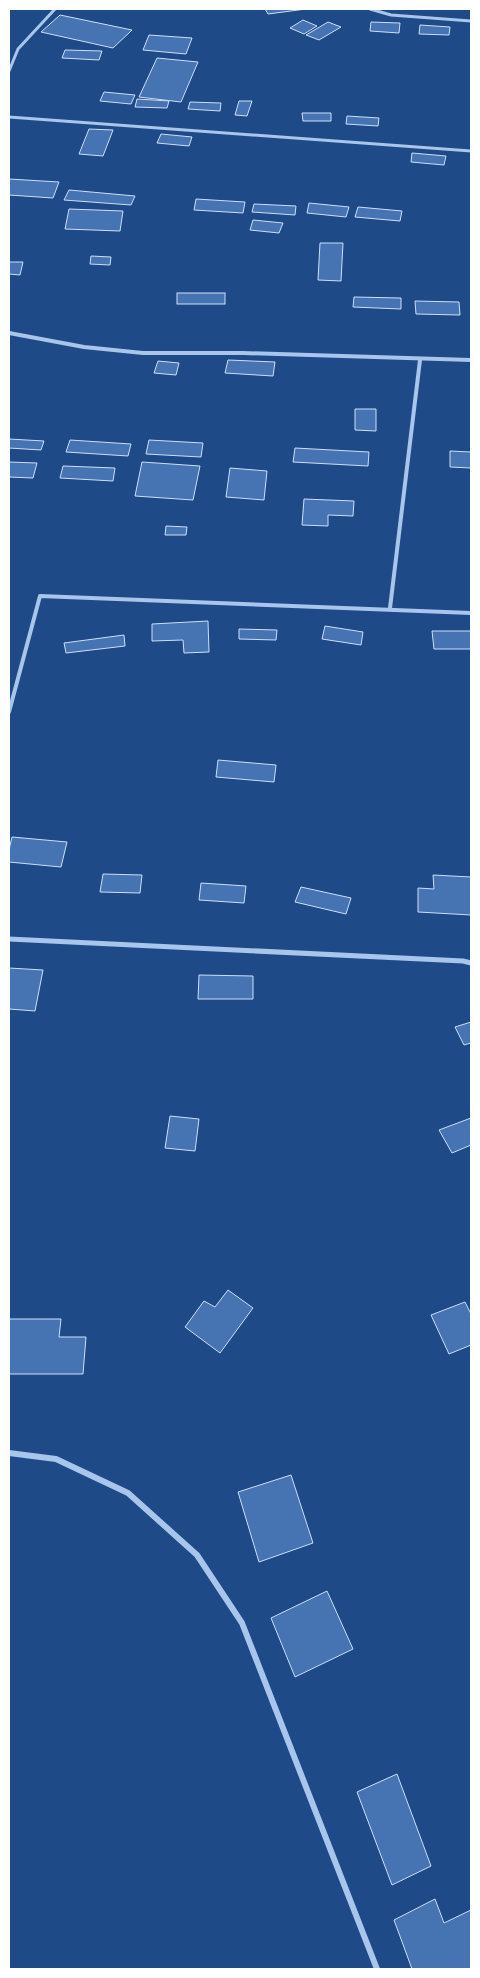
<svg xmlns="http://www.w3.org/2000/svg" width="480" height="1978" viewBox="0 0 480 1978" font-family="Ubuntu,sans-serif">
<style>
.building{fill:#4673b1;stroke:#cddff8}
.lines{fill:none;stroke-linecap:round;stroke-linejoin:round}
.minor-far3{stroke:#a8c5eb;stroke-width:3}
.minor-far2{stroke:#a8c5eb;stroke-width:4}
.minor-far1{stroke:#a8c5eb;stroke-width:5}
.minor{stroke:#a8c5eb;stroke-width:6}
</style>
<rect width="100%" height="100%" fill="#1e4a88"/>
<g class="building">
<path d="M265,9H306L268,14Z"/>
<path d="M60,15L132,30L113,48L41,32Z"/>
<path d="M303,20L317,26L304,34L290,28Z"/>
<path d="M328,22L341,27L319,40L306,35Z"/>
<path d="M371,22L400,23L399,33L370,31Z"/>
<path d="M420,25L450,27L449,35L419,34Z"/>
<path d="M149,35L192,38L186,54L143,50Z"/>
<path d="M65,50L102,51L99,60L62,58Z"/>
<path d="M157,58L198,62L181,102L139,97Z"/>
<path d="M104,92L135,95L131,104L100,101Z"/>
<path d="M137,99L169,101L167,108L135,107Z"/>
<path d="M239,101H252L247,116L235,115Z"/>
<path d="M190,102L221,103L220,111L188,109Z"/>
<path d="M302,113H331V121H303Z"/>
<path d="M347,116L379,118L378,126L346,124Z"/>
<path d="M89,129L113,130L103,156L79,154Z"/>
<path d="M161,134L192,137L189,146L157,143Z"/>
<path d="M412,153L446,156L444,165L411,162Z"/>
<path d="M9,179L59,182L53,198L9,195Z"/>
<path d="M69,190L135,196L131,205L64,200Z"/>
<path d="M196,199L245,202L243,213L194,210Z"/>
<path d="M309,203L349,207L346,217L307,213Z"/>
<path d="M254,204L296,206L295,215L252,212Z"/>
<path d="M358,207L402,211L400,221L355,217Z"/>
<path d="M69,209L123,211L120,231L65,229Z"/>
<path d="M253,220L283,223L279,233L250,230Z"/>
<path d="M320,243H343L341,281L318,280Z"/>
<path d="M91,256L111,257L110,265L90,264Z"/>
<path d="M9,262H23L20,275L9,274Z"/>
<rect x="177" y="293" width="48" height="11"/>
<path d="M354,297L401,298V309L353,307Z"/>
<path d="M415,301L459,302L460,315L416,314Z"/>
<path d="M228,360L275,362L273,376L225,373Z"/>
<path d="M158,361L179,363L176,375L154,373Z"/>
<path d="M355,409H376V431L355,430Z"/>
<path d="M9,439L44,441L41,450L9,448Z"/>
<path d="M70,440L131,444L128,456L66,452Z"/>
<path d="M149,440L203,443L201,457L146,454Z"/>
<path d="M295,448L369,452L368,466L293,462Z"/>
<path d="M450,451L471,452V468L450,467Z"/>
<path d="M9,462L37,463L33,478L9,477Z"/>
<path d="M142,462L200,466L193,500L135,496Z"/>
<path d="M63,466L115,468L113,481L60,478Z"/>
<path d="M230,468L267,471L264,500L226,497Z"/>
<path d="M304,499L354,501L353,516L328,515V526L302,525Z"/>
<path d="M166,526L187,527L186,535H165Z"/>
<path d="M208,621L209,652L184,653L183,640L152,641V624Z"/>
<path d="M325,626L363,632L361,645L322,639Z"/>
<path d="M239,629L277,630L276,640L239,639Z"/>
<path d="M432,631H471V649H434Z"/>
<path d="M124,635L125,646L66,653L64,643Z"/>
<path d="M218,760L276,765L274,782L216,777Z"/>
<path d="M12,837L67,842L61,867L9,862V850Z"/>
<path d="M103,874L142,875L140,893L100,892Z"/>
<path d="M433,875L471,877V915L418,912V888L434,889Z"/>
<path d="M201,883L246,886L244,903L199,900Z"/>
<path d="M301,887L351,898L346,914L295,902Z"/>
<path d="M9,968L43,970L35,1011L9,1009Z"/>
<path d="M199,975L253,976V999H198Z"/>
<path d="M471,1022V1043L464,1045L455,1027Z"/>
<path d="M170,1116L199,1119L195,1151L165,1148Z"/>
<path d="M471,1118V1145L452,1153L439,1130Z"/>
<path d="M228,1290L253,1308L220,1353L185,1327L204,1301L215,1307Z"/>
<path d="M465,1302L471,1314V1345L449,1354L431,1315Z"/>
<path d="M9,1319H61L59,1337H86L83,1374H9Z"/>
<path d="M291,1475L313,1543L259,1562L238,1492Z"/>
<path d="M327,1591L353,1649L295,1677L271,1618Z"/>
<path d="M397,1774L431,1866L392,1885L357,1792Z"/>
<path d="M435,1899L444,1923L471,1910V1969H412L394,1920Z"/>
</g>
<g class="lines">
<g class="minor-far3">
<path d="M370,9L391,15L471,21"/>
<path d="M9,71L18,49L55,9"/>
<path d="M9,117L471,151"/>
<path d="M9,333H11"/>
</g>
<g class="minor-far2">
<path d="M9,333L84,347L143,353H243L471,360"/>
<path d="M390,608L420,360"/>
<path d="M9,712L40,596L471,613"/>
</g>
<path class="minor-far1" d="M9,939L463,961L471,963"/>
<path class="minor" d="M9,1453L56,1459L128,1493L197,1555L242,1623L377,1969"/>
</g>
<rect width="480" height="1978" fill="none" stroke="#ffffff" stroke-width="20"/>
</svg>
